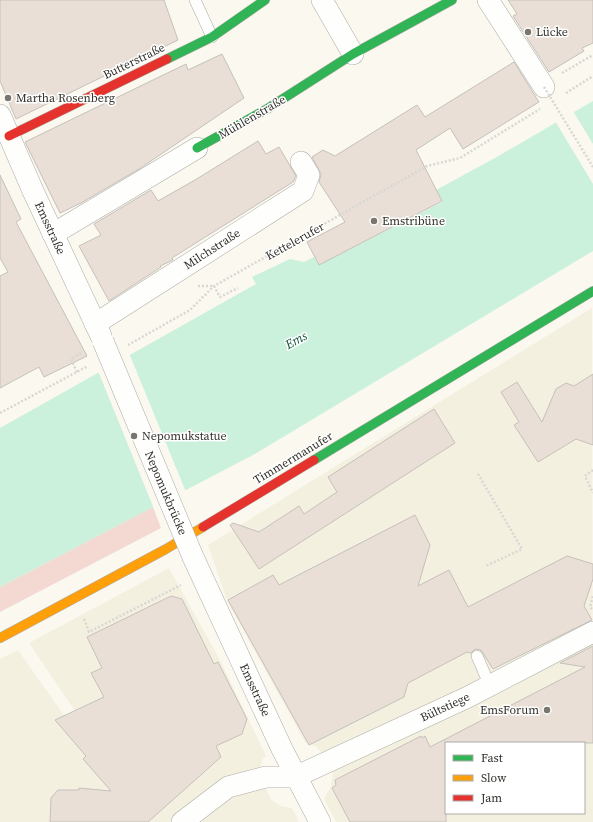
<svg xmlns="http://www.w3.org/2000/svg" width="593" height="822" viewBox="0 0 593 822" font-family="'Source Serif 4',serif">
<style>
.built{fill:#f4f0df;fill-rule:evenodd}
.green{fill:#f4d9d2}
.water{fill:#cbf0dc}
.pier{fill:#fbf8f0}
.building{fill:#e9dfd6;stroke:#c5c0bb}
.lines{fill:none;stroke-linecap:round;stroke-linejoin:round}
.lane-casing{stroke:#adaba5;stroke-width:12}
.street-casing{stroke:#adaba5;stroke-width:22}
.fast-casing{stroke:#adaba5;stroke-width:10}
.slow-casing{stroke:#adaba5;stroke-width:10}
.jam-casing{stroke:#adaba5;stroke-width:10}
.path{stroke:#d8d7d4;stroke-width:2.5;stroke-dasharray:2 2;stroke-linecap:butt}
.lane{stroke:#fefefd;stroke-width:11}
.street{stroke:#fefefd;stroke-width:21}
.fast{stroke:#30b455;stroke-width:9}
.slow{stroke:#ff9f0a;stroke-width:9}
.jam{stroke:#e5322d;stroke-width:9}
.street-bridge-casing{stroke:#adaba5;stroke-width:22;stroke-linecap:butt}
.path-bridge{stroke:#d8d7d4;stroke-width:2.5;stroke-dasharray:2 2;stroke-linecap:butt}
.street-bridge{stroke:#fefefd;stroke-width:21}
.poi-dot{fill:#78766f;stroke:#fff;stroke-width:1.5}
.labels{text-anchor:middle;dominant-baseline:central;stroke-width:3;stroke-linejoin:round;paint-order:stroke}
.poi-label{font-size:12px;fill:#31302a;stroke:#fff;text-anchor:start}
.street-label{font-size:12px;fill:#31302a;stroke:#fff}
.water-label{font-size:13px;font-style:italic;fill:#11543d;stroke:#fff}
</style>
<rect width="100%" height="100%" fill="#fbf8f0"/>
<g class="built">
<path d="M592,308L593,822H336L324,799L331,786L333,770L317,747L305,742L227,601L208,545ZM446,743H584V813H446Z"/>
<path d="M169,568L220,660L266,756L262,760L259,775L271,799L280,806L292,808L299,822H150L29,643Z"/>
<path d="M18,650L139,822H0V659Z"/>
</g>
<path class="green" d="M153,507L161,528L0,612V587Z"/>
<path class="water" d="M593,101V251L253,455L0,587V428L256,284L252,277L290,259L304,262L314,257L319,265L442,202L436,190L495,158Z"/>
<g class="pier">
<path d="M573,111L593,144V184L555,121Z"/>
<path d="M129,353L186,492L154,509L98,371Z"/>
</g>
<g class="building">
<path d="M0,0H164L178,40L16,119L0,81Z"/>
<path d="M508,0H593V43L582,48L584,51L549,72L513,16L517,14Z"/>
<path d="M222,54L244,98L139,169L81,203L60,213L25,142L186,64L188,70Z"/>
<path d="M514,62L539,102L463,149L450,128L416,150L442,201L319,265L307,242L345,222L319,182L321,174L312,157L323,150L335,156L417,105L425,117Z"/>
<path d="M258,141L266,154L279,147L296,176L293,182L172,258L173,260L160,266L161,267L109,301L79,246L101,235L94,224L151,190L158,201L195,180Z"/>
<path d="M0,175L21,219L16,222L87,356L44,377L39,367L0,388V276L8,272L0,258Z"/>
<path d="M593,374V445L576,439L538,462L514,425L519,422L501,392L517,382L542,422L556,389L566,383L574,386Z"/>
<path d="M434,409L455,443L259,569L230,525L233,523L259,532L299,506L304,514L337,492L328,477Z"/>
<path d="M415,515L430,545L418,586L449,570L468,607L567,556L593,564V579L584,606L592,620L493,669L481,650L475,649L471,653L467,652L408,683L404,697L309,745L228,600L273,575L279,585Z"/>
<path d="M171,596L182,599L214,664L218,662L247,719L242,734L216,746L221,757L148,822H50L51,798L58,790H79V788L111,791L83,759L86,756L55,720L104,697L91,673L102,668L87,637Z"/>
<path d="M593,646V743H446V822H350L332,788L336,785L335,780L421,736L422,738L425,736L430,747L585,667L560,663Z"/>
</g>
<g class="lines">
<defs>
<g id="lane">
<path d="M195,0L212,37"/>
<path d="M477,656L490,686"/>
</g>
<g id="street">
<path d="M322,0L353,54"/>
<path d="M488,0L544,87"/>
<path d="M0,115L33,191L101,336"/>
<path d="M53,234L197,148"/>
<path d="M95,324L303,191L309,175L301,162"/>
<path d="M193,557L282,749L320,822"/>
<path d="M182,822L228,787L266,777H295L468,697L593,632"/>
</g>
<g id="fast">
<path d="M167,59L212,37L265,0"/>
<path d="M197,148L267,109L353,54L452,0"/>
<path d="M314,460L593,291"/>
</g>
<path id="slow" d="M0,638L166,549L203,527"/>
<g id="jam">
<path d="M9,136L167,59"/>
<path d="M203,527L314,460"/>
</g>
</defs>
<use href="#lane" class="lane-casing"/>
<use href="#street" class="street-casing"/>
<use href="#fast" class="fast-casing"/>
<use href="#slow" class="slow-casing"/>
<use href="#jam" class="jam-casing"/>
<g class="path">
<path d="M562,73L593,55"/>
<path d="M566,93L593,76"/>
<path d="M198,286H214"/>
<path d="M214,286L220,297L238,288"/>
<path d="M128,345L190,310L214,286L427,166L460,158L540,109"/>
<path d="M77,372L71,359L83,352"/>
<path d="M0,413L88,366"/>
<path d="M593,470L585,476L593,493"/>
<path d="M478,474L522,549L486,566"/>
<path d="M592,609L590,607L593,596"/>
<path d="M84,619L89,632L181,585"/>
</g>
<use href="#lane" class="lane"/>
<use href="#street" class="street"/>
<use href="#fast" class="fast"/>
<use href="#slow" class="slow"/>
<use href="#jam" class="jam"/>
<defs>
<path id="street-bridge" d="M103,341L193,557"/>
</defs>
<use href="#street-bridge" class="street-bridge-casing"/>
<path class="path-bridge" d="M544,87L593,167"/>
<use href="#street-bridge" class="street-bridge"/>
</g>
<g class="poi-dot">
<circle cx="528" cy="32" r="4"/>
<circle cx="8" cy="98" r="4"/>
<circle cx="374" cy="221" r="4"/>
<circle cx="134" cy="436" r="4"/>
<circle cx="547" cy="710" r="4"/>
</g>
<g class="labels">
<g class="poi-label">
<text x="536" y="32">Lücke</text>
<text x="16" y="98">Martha Rosenberg</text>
<text x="382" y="221">Emstribüne</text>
<text x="142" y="436">Nepomukstatue</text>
<text x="539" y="710" text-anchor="end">EmsForum</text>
</g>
<g class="street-label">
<text transform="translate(134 61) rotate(-26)">Butterstraße</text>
<text transform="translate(252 117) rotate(-30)">Mühlenstraße</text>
<text transform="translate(50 228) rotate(65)">Emsstraße</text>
<text transform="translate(295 241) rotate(-29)">Kettelerufer</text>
<text transform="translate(212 249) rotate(-33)">Milchstraße</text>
<text transform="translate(293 458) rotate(-31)">Timmermanufer</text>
<text transform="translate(166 493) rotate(67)">Nepomukbrücke</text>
<text transform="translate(255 690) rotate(65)">Emsstraße</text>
<text transform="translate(445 707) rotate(-25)">Bültstiege</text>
</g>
<g class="water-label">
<text transform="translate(296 340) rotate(-29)">Ems</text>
</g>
</g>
<rect x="445" y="742" width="140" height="72" fill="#ffffff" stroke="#adacaa"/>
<rect x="453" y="755" width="20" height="6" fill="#30b455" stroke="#adacaa"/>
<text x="481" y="762" font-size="12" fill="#31302a">Fast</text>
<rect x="453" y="775" width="20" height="6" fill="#ff9f0a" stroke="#adacaa"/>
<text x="481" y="782" font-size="12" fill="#31302a">Slow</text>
<rect x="453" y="795" width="20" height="6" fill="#e5322d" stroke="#adacaa"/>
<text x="481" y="802" font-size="12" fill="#31302a">Jam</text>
</svg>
